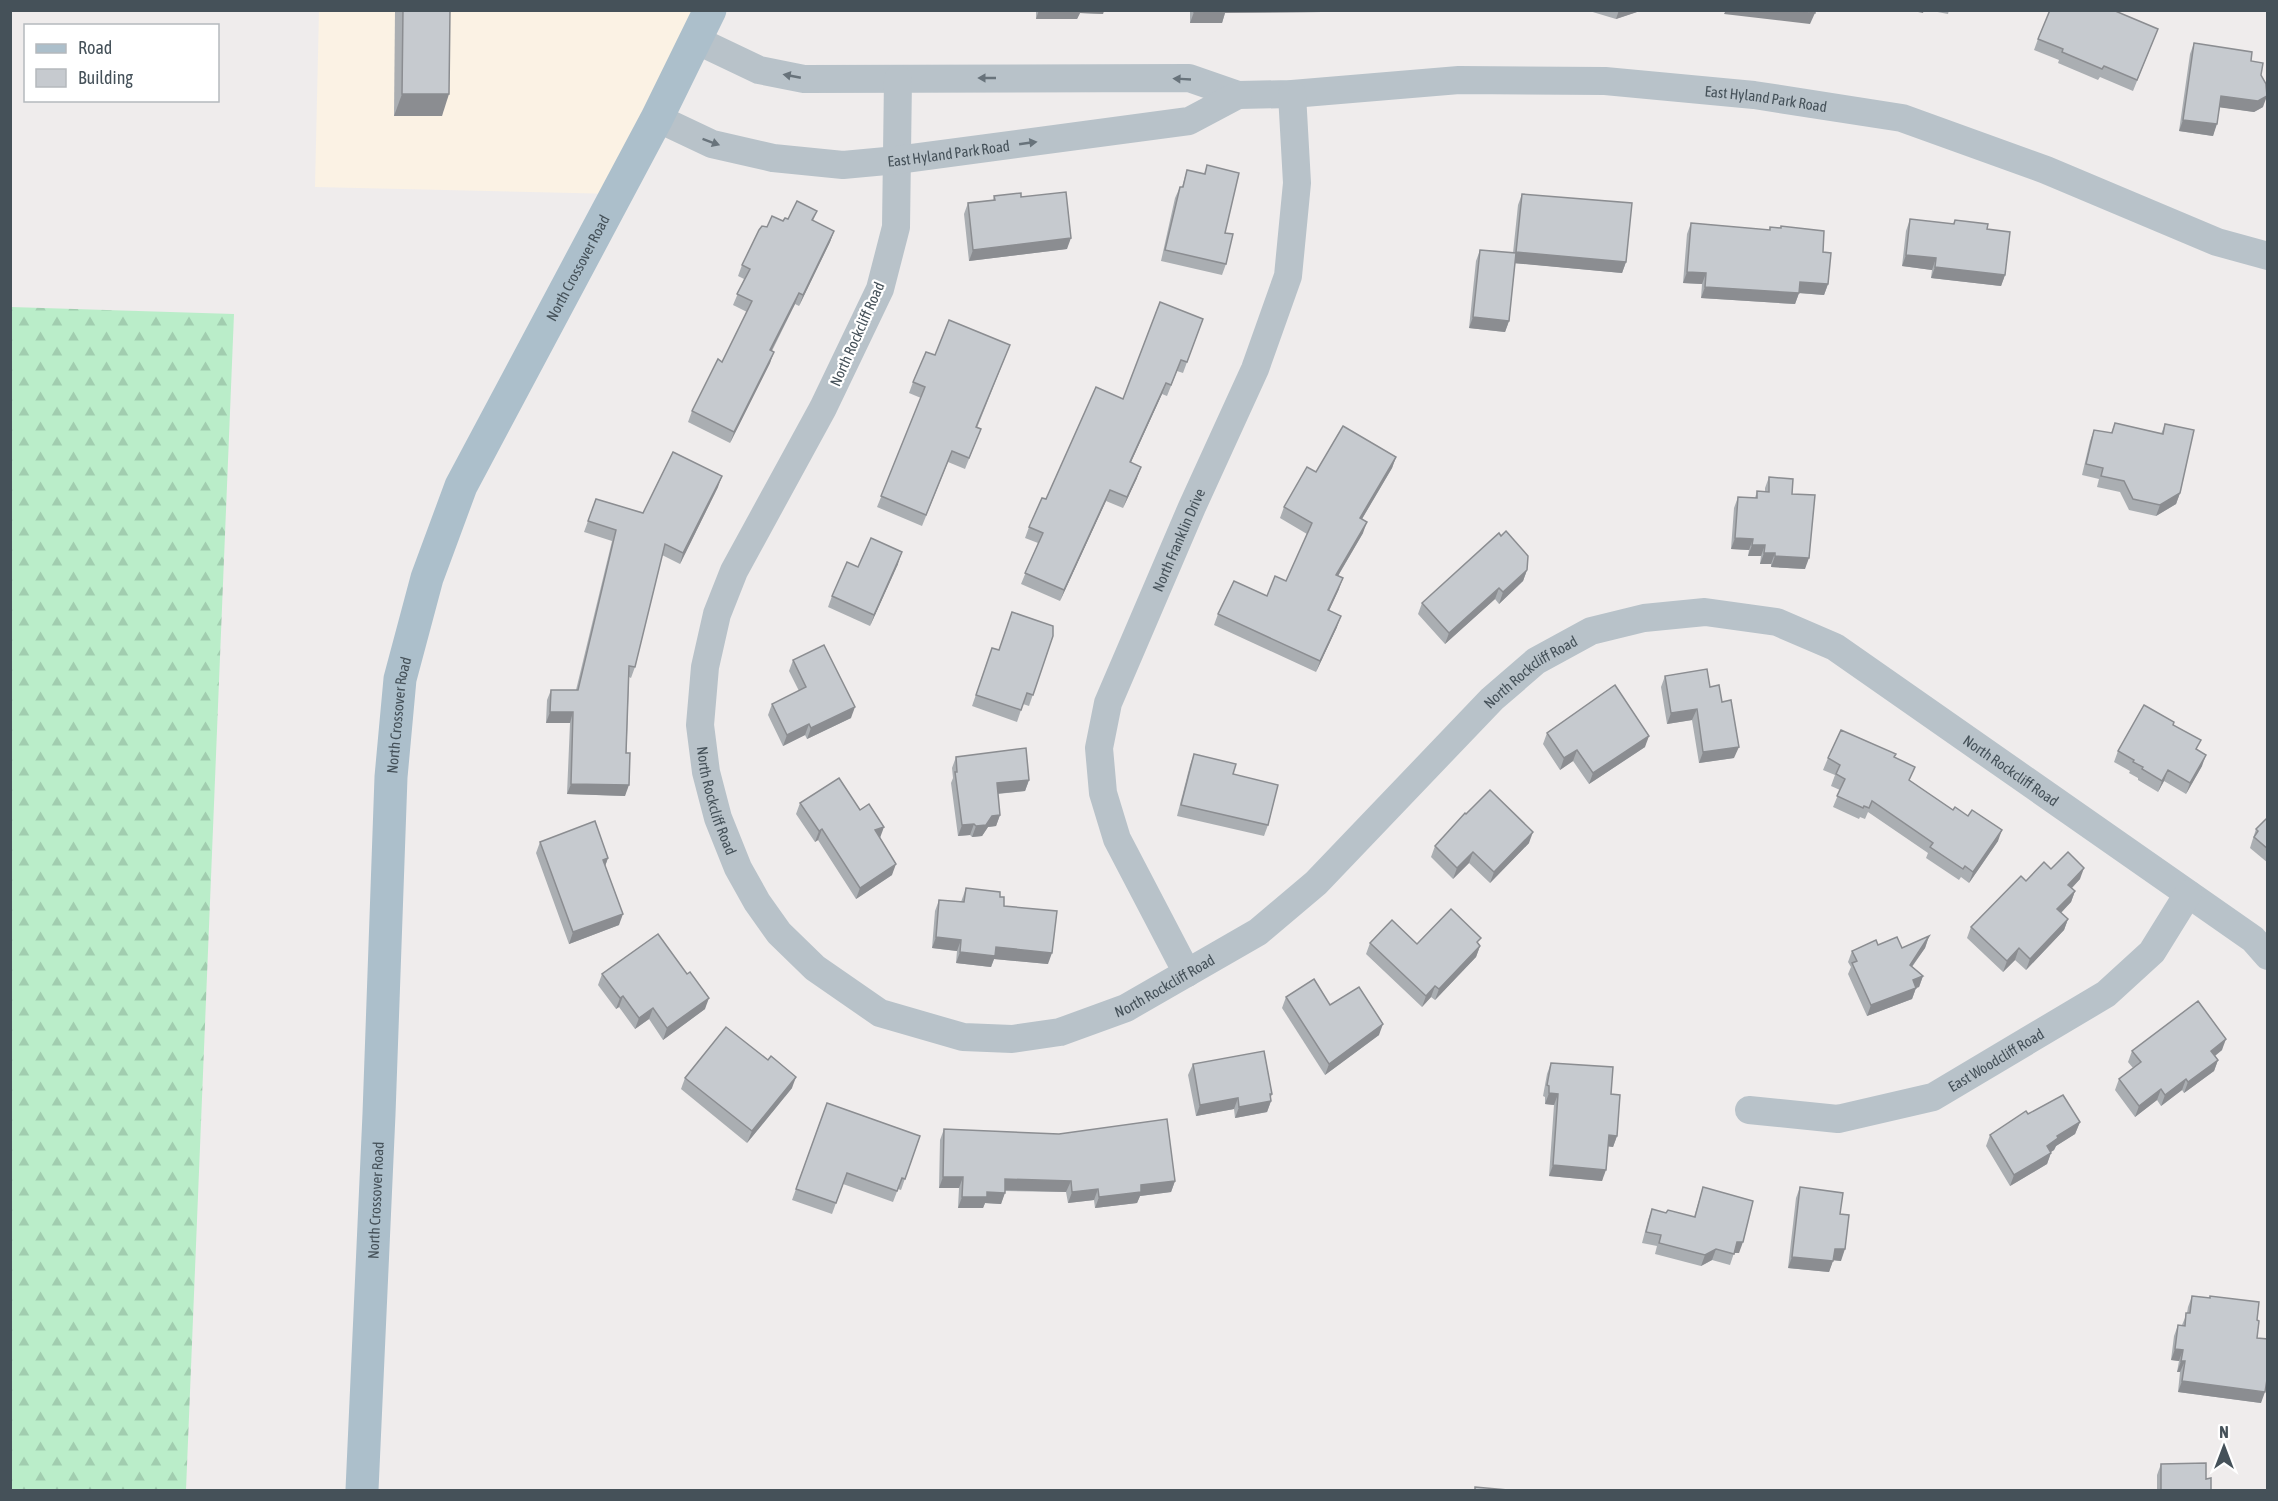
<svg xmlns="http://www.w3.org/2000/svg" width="2278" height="1501" viewBox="0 0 2278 1501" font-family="'Asap Condensed',sans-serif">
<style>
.commercial{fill:#fbf2e4}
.forest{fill:url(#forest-firs)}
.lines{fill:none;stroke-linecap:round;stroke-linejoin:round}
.street{stroke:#b8c2c9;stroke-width:28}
.primary{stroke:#acbfcb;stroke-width:33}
.wall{fill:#aaaeb2}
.shaded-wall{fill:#8b8d91}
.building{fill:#c6cacf;stroke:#8b8d91;stroke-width:1.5}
.oneway{fill:#68737b}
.labels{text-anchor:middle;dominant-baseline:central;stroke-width:4.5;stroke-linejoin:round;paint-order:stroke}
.street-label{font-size:15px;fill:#455159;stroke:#fff}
</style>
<defs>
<pattern id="forest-firs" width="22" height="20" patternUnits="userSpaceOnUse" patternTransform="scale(1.5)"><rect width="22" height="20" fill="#baedc9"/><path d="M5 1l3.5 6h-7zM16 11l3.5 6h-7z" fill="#a1cdaf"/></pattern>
</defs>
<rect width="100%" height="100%" fill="#efecec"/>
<path class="commercial" d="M319,11H710L617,194L315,187Z"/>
<path class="forest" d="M11,307L234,314L186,1490H11Z"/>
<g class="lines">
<g class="street">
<path id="s1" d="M696,40L759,70L804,79L1189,78L1238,95L1292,94L1459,80L1605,81L1754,95L1902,118L2046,170L2217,242L2268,256"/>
<path id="s2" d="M898,79L896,227L880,289L823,408L734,571L717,614L705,667L700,725L706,772L718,818L738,868L757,902L779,933L815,968L880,1013L963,1037L1012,1039L1060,1032L1126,1008L1258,932L1316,883L1492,699L1536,661L1591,631L1644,618L1705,612L1777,622L1835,647L2253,939L2268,956"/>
<path id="s3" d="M657,118L712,144L773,158L843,165L897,160L1189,121L1238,95"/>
<path id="s4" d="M1187,973L1117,839L1103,793L1099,748L1108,703L1192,507L1255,369L1288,276L1297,183L1292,94"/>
<path id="s5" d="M1749,1110L1838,1119L1933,1097L2106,994L2152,952L2188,894"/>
</g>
<path class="primary" id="s6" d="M362,1490L379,1114L391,777L400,679L427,578L461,486L657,118L710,10"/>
</g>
<g class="wall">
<path d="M395,10H450L442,116H394Z"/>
<path d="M1001,10H1104L1103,14L1080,13L1077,19H1036V12H1001Z"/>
<path d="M1190,10H1437L1430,11L1225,13L1222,23H1190Z"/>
<path d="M1586,10H1643L1616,19Z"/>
<path d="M1927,10H1949L1948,14Z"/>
<path d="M2158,29L2133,91L2100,77L2098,80L2058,63L2059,60L2034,50L2038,39Z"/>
<path d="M2194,43L2251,61L2261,75L2263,107L2254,112L2220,107L2213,136L2179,131L2190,54Z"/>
<path d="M1207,165L1225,233L1226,264L1222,275L1161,261L1175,198L1180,187H1182L1187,170L1204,174Z"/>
<path d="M1522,194L1626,262L1622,273L1515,263L1509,321L1505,332L1469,328L1476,261L1480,250L1513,253L1518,205Z"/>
<path d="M994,196L1067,249L969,261L964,214L968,203L993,200Z"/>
<path d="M817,211L813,221L834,231L830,242L799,306L795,304L772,351L770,363L730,443L688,422L692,411L722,362L747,312L733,305L744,279L738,276L742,265L767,227Z"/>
<path d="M1910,219L1953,224L1955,220L2005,275L2001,286L1931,278L1932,270L1902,266L1906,231Z"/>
<path d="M1691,223L1769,230L1770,227L1780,228L1781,226L1823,252L1828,284L1824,295L1799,293L1795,304L1701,298L1702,284L1683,283L1687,234Z"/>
<path d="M1203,319L1183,373L1177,371L1167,396L1162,394L1131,462L1137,478L1123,508L1106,501L1060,601L1021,584L1038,543L1025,538L1029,527L1046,499L1123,399Z"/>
<path d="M1010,345L977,428L981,429L965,469L948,462L922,526L877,507L921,398L909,393L913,382L935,355Z"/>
<path d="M2115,423L2161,434L2165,424L2180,493L2176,504L2156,516L2129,510L2120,492L2097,487L2099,479L2082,475L2090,441L2094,430L2111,433Z"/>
<path d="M1396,457L1392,468L1362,519L1363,533L1338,576L1339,589L1329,611L1337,627L1316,672L1214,625L1218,614L1267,596L1286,581L1307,534L1280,518L1284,507L1316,472Z"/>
<path d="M1769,477L1792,494L1805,569L1771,567V564H1760L1761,556H1748L1749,550L1731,549L1734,508L1738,497L1755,498L1757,491L1765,492V488Z"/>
<path d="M718,487L680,564L662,555L635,667L631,678L629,677L625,796L567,794L570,723H546L547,700L551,690H576L612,541L584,532L596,499L643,513Z"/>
<path d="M898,564L870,626L828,607L832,596L858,567Z"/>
<path d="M1527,570L1523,581L1499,604L1495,599L1445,644L1418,614L1422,603Z"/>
<path d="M1053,636L1029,706L1023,704L1017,722L972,706L992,648L998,650Z"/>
<path d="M793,660L851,718L807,739L805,735L783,746L768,715L772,704L799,691L789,671Z"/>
<path d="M1665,676L1710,687L1722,702L1734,758L1699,763L1692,720L1667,724L1661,687Z"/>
<path d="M2173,725L2197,750L2202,766L2186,794L2164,781L2158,792L2138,780V778L2129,773L2130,771L2114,762L2118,751Z"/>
<path d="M1547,733L1645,747L1589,784L1573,761L1560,770L1543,744Z"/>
<path d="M1194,754L1233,774L1268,825L1264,836L1177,816L1190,765Z"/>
<path d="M956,757L1029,780L1025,791L998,794L1000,815L996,826L988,827L982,836L972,837L970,835L958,836L951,783L953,778L952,768Z"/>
<path d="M1895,757L1910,781L1998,841L1969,883L1961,877L1959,880L1926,858L1928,853L1868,812L1865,819L1860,817L1859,819L1833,807L1840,790L1831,786L1835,775L1823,770L1828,758Z"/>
<path d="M800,803L860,810L880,838L892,875L856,899L818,840L815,842L796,814Z"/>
<path d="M1466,814L1529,843L1490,883L1469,863L1453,879L1431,857L1435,846Z"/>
<path d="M2268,817V863L2250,848L2256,829Z"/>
<path d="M540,842L608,858L605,866L619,925L569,944L536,853Z"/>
<path d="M2080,879L2072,888L2075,891L2071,902L2061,913L2068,919L2064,930L2026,970L2015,960L2003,972L1967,938L1971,927L2026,881Z"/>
<path d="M966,888L1000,897L1004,906L1048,964L994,959L991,967L956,963L957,951L932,948L935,911L939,900L961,902Z"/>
<path d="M1929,936L1925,948L1912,967L1923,976L1919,987L1916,988L1912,999L1867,1016L1848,974L1851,967L1848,962L1852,951L1878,945L1902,948Z"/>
<path d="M1370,943L1479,944L1480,946L1476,957L1435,1000L1431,997L1422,1007L1366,954Z"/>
<path d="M602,974L705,1009L663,1040L649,1019L635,1029L619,1007L616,1009L598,985Z"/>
<path d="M1286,997L1330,1005L1379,1035L1325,1075L1282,1008Z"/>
<path d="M2222,1050L2215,1056L2218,1060L2214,1071L2184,1093L2182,1090L2161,1106L2157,1100L2135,1117L2115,1090L2119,1079L2133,1068L2128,1062L2132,1051Z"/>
<path d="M1551,1063L1611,1094L1617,1136L1613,1147L1608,1146L1602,1181L1549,1176L1554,1105L1545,1104V1097L1543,1096L1547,1074Z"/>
<path d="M1193,1064L1270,1098L1271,1101L1267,1112L1235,1118L1234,1109L1196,1116L1188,1075Z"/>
<path d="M685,1078L792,1088L747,1143L681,1089Z"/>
<path d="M827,1103L920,1136L901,1190L898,1189L893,1202L843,1184L832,1214L792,1200Z"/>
<path d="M2028,1114L2080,1122L2075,1134L2056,1146L2054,1150L2051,1152L2047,1164L2010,1186L1986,1146L1990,1135Z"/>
<path d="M944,1129L1175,1181L1171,1192L1140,1196L1137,1203L1095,1208L1094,1200L1068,1203L1066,1192L1005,1191L1001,1204L985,1203L983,1208H958L959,1188H939L940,1140Z"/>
<path d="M1703,1187L1739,1253H1734L1730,1265L1712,1260L1701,1266L1655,1254L1657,1246L1642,1243L1648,1220L1652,1209L1666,1213L1694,1217Z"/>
<path d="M1800,1187L1840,1214L1841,1261L1833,1260L1829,1272L1788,1268L1796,1198Z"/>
<path d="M2192,1296L2209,1298L2210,1296L2257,1320V1338L2261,1403L2178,1392L2180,1372H2177L2179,1361L2171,1360L2174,1336L2178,1325H2182L2187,1313L2188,1307Z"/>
<path d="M2161,1464L2206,1479L2211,1491H2157V1475Z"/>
</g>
<g class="shaded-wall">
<rect x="1001" y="10" width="35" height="2"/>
<path d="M1039,10H1104L1103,14L1080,13L1077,19H1036Z"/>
<path d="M1223,10H1437L1430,11L1225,13L1222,23H1190L1194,12Z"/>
<path d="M1619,10H1643L1616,19Z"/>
<path d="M1726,10H1793L1815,13L1810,24L1724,14Z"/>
<path d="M1908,10H1924L1923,13Z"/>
<path d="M402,94H449L442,116H394Z"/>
<path d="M2221,96H2267L2263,107L2254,112L2217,107Z"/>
<path d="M2183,120L2217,124L2213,136L2179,131Z"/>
<path d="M834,231L830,242L799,306L803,295Z"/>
<path d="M1071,238L1067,249L969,261L973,250Z"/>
<path d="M1516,252L1626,262L1622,273L1512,263Z"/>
<path d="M1906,255L1936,258L1932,270L1902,266Z"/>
<path d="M1935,267L2005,275L2001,286L1931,278Z"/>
<path d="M1687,272L1706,273L1702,284L1683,283Z"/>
<path d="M1800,282L1828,284L1824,295L1799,293L1795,304L1701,298L1705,287Z"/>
<path d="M799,293L795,304L766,361L770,350Z"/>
<path d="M1473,317L1509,321L1505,332L1469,328Z"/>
<path d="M774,352L770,363L730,443L734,432Z"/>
<path d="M1166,383L1162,394L1126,473L1130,462Z"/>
<path d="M1396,457L1392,468L1356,529L1360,518Z"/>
<path d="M1141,467L1137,478L1123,508L1127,497Z"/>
<path d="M722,476L718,487L680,564L683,553Z"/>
<path d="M1110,490L1106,501L1060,601L1064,590Z"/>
<path d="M2180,493L2176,504L2156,516L2160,505Z"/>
<path d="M1367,522L1363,533L1332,586L1336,575Z"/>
<path d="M1735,538L1753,539L1749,550L1731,549Z"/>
<path d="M1752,545H1765L1761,556H1748Z"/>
<path d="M902,552L898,564L870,626L874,615Z"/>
<path d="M1764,553H1775L1771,564H1760Z"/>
<path d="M1775,556L1809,558L1805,569L1771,567Z"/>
<path d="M1527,570L1523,581L1499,604L1503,592Z"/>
<path d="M1343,578L1339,589L1324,621L1328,610Z"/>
<path d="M1499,588L1495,599L1445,644L1449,633Z"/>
<path d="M1341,616L1337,627L1316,672L1320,661Z"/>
<path d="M855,707L851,718L807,739L811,728Z"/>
<path d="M1697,709L1692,720L1667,724L1671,713Z"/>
<path d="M550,712H573L570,723H546Z"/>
<path d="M809,724L805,735L783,746L787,735Z"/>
<path d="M1649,736L1645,747L1589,784L1593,773Z"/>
<path d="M1739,747L1734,758L1699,763L1703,752Z"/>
<path d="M1577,750L1573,761L1560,770L1564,758Z"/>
<path d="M2206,755L2202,766L2186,794L2190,783Z"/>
<path d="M2168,770L2164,781L2158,792L2162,781Z"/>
<path d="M1029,780L1025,791L993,794L997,783Z"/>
<path d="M571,784L629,785L625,796L567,794Z"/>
<path d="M1000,815L996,826L988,827L982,836L972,837L976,826L992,816Z"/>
<path d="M974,824L970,835L958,836L962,825Z"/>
<path d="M884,827L880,838L875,830Z"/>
<path d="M822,829L818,840L815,842L819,831Z"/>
<path d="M2002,830L1998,841L1969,883L1973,872Z"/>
<path d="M1533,832L1529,843L1490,883L1494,872Z"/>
<path d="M1473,852L1469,863L1453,879L1457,868Z"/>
<path d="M608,858L604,869L603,860Z"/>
<path d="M896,864L892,875L856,899L860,888Z"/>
<path d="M2084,868L2080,879L2064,896L2068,885Z"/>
<path d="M2075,891L2071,902L2053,921L2057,909Z"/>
<path d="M623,914L619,925L569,944L573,932Z"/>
<path d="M2068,919L2064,930L2026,970L2030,959Z"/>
<path d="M1929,936L1925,948L1905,976L1910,965Z"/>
<path d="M936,937L961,940L957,951L932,948Z"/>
<path d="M1480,946L1476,957L1435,1000L1439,989Z"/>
<path d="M996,947L1052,953L1048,964L994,959L991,967L956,963L960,952Z"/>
<path d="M2019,948L2015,960L2003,972L2007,961Z"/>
<path d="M1923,976L1919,987L1916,988L1912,999L1867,1016L1871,1005L1913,980Z"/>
<path d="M1435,986L1431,997L1422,1007L1426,996Z"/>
<path d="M623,996L619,1007L616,1009L620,998Z"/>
<path d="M709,998L705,1009L663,1040L667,1028Z"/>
<path d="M653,1008L649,1019L635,1029L639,1018Z"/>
<path d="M1383,1024L1379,1035L1325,1075L1329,1064Z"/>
<path d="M2226,1039L2222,1050L2207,1062L2211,1051Z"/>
<path d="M2218,1060L2214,1071L2184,1093L2188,1082Z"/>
<path d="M796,1077L792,1088L747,1143L752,1131Z"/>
<path d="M2186,1079L2182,1090L2161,1106L2165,1095Z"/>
<path d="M2161,1089L2157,1100L2135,1117L2139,1106Z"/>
<path d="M1549,1093L1558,1094L1554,1105L1545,1104Z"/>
<path d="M1270,1094H1272L1269,1102L1271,1101L1267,1112L1235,1118L1239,1107Z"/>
<path d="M1238,1098L1234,1109L1196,1116L1200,1105Z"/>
<path d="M2080,1122L2075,1134L2056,1146L2054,1150L2043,1157L2047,1146L2057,1136Z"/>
<path d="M1609,1135L1617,1136L1613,1147L1605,1146Z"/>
<path d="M2051,1153L2047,1164L2010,1186L2014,1175Z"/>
<path d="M1553,1165L1606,1170L1602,1181L1549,1176Z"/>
<path d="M943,1177H963L959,1188H939Z"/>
<path d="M1005,1179L1071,1181L1066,1192L1001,1190Z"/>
<path d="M1175,1181L1171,1192L1140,1196L1137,1203L1095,1208L1099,1197L1141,1185Z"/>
<path d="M1098,1189L1094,1200L1068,1203L1072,1192Z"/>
<path d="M987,1192L1005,1193L1001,1204L985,1203L983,1208H958L962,1197Z"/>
<path d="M1737,1242H1743L1739,1253H1733Z"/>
<path d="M1716,1249L1712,1260L1701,1266L1705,1255Z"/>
<path d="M1835,1249H1845L1841,1261L1831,1260Z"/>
<path d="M1792,1257L1833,1261L1829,1272L1788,1268Z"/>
<path d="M2175,1349L2183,1350L2179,1361L2171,1360Z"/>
<path d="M2181,1361H2185L2180,1372H2177Z"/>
<path d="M2182,1381L2265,1392L2261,1403L2178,1392Z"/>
</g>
<g class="building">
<path d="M403,10H450L449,94H402Z"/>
<rect x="1194" y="10" width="32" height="2"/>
<path d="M1793,10H1815V13Z"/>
<path d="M2050,10H2113L2158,29L2137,80L2104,66L2102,69L2062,52L2063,49L2038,39Z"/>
<path d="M2194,43L2252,52L2251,61L2263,63L2261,75L2266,84L2267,96L2258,101L2221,96L2217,124L2183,120Z"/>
<path d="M1207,165L1239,173L1225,233L1233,234L1226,264L1165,250L1180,187H1183L1187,170L1205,174Z"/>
<path d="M1066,192L1071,238L973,250L968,203L995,200L994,196L1021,193V197Z"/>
<path d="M1522,194L1632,203L1626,262L1516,252Z"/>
<path d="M797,201L817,211L812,220L834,231L803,295L799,293L770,350L774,352L734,432L692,411L718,359L722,362L752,301L737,294L750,269L742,265L759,230L762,226L767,227L772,216L783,221L785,218L788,219Z"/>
<path d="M1910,219L1954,224L1955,220L1988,224L1987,229L2010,232L2005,275L1935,267L1936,258L1906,255Z"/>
<path d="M1691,223L1770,230V227L1781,228V226L1824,231L1823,252L1831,253L1828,284L1800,282L1799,293L1705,287L1706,273L1687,272Z"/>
<path d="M1480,250L1516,253L1509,321L1473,317Z"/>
<path d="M1160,302L1203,319L1187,362L1181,360L1171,385L1166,383L1130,462L1141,467L1127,497L1110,490L1064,590L1025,573L1043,533L1029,527L1042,498L1046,499L1096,387L1123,399Z"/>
<path d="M949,320L1010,345L976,427L981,429L969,458L952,451L926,515L881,496L925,387L913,382L926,352L935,355Z"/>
<path d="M2115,423L2163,434L2165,424L2194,430L2180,493L2160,505L2133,499L2124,481L2101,476L2103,468L2086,464L2094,430L2112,433Z"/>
<path d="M1343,426L1396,457L1360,518L1367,522L1336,575L1343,578L1328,610L1341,616L1320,661L1218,614L1234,581L1267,596L1275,576L1286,581L1312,523L1284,507L1307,467L1316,472Z"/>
<path d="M673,452L722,476L683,553L665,544L635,667L629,666L626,753H630L629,785L571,784L573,712H550L551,690H578L616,530L588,521L596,499L643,513Z"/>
<path d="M1769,477L1793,479L1792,494L1815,495L1809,558L1775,556V553H1764L1765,545H1752L1753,539L1735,538L1738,497L1757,498V491L1769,492Z"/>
<path d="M1506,531L1528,556L1527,570L1503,592L1499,588L1449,633L1422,603L1499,533L1501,536Z"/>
<path d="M871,538L902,552L874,615L832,596L847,562L858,567Z"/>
<path d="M1012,612L1053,626V636L1033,695L1027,693L1021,710L976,695L992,648L999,650Z"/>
<path d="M824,645L855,707L811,728L809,724L787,735L772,704L806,687L793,660Z"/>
<path d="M1707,669L1710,687L1719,685L1722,702L1731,700L1739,747L1703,752L1697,709L1671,713L1665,676Z"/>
<path d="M1615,685L1649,736L1593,773L1577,750L1564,758L1547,733Z"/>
<path d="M2144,705L2174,722L2173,725L2201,740L2196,749L2206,755L2190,783L2168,770L2162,781L2142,769L2143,767L2133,762L2134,760L2118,751Z"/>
<path d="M1841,730L1896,754L1894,757L1915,767L1909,780L1953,810L1955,807L1968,816L1972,810L2002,830L1973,872L1965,866L1963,869L1930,847L1933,843L1872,801L1869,808L1864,806L1863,808L1837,796L1845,779L1836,774L1840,765L1828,758Z"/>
<path d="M1026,748L1029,780L997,783L1000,815L992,816L986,825L976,826L974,824L962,825L955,772H957L956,757Z"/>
<path d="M1194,754L1236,764L1233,774L1278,785L1268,825L1181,805Z"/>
<path d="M839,778L860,810L869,804L884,827L875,830L896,864L860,888L822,829L819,831L800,803Z"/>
<path d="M1490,790L1533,832L1494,872L1473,852L1457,868L1435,846L1465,813L1466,814Z"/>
<path d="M2268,817V849L2254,837L2258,831L2256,829Z"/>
<path d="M595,821L608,858L603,860L623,914L573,932L540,842Z"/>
<path d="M2068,852L2084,868L2068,885L2075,891L2057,909L2068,919L2030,959L2019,948L2007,961L1971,927L2021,876L2026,881L2044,862L2051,869Z"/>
<path d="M966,888L1000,892V897H1004V906L1057,911L1052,953L996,947L995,956L960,952L961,940L936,937L939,900L964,902Z"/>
<path d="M1451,909L1481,938L1477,942L1480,946L1439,989L1435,986L1426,996L1370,943L1392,920L1417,944Z"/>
<path d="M658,934L687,974L690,972L709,998L667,1028L653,1008L639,1018L623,996L620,998L602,974Z"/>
<path d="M1929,936L1910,965L1923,976L1913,980L1916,988L1871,1005L1852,963L1857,961L1852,951L1876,940L1878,945L1897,937L1902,948Z"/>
<path d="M1314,979L1330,1005L1359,987L1383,1024L1329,1064L1286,997Z"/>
<path d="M2198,1001L2226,1039L2211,1051L2218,1060L2188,1082L2186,1079L2165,1095L2161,1089L2139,1106L2119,1079L2141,1062L2132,1051Z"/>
<path d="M726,1027L768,1060L771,1056L796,1077L752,1131L685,1078Z"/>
<path d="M1264,1051L1272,1094H1270L1271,1101L1239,1107L1238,1098L1200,1105L1193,1064Z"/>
<path d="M1551,1063L1613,1067L1611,1094L1620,1095L1617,1136L1609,1135L1606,1170L1553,1165L1558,1094L1549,1093V1086L1547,1085Z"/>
<path d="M2063,1095L2080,1122L2057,1136L2058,1138L2047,1146L2051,1153L2014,1175L1990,1135L2026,1111L2028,1114Z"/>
<path d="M827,1103L920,1136L905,1179L902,1178L897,1191L847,1173L836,1203L796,1189Z"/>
<path d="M1167,1119L1175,1181L1141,1185V1192L1099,1197L1098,1189L1072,1192L1071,1181L1005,1179V1193L987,1192V1197H962L963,1177H943L944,1129L1059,1134Z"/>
<path d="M1703,1187L1753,1201L1743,1242H1737L1734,1254L1716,1249L1705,1255L1659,1243L1661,1235L1646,1232L1652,1209L1666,1213L1668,1210L1695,1217Z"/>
<path d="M1800,1187L1843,1193L1840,1214L1849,1215L1845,1249H1835L1833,1261L1792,1257Z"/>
<path d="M2192,1296L2210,1298V1296L2259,1302L2257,1320L2259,1321L2257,1338L2268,1339V1373L2265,1392L2182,1381L2185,1361H2181L2183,1350L2175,1349L2178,1325L2185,1326L2186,1313H2190Z"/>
<path d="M2206,1463V1479L2211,1478V1491H2161V1464Z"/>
<path d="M1475,1487L1519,1491H1475Z"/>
</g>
<defs><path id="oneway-solid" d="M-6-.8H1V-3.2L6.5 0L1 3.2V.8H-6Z" transform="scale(1.5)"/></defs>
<g class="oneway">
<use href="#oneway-solid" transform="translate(792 76) rotate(-169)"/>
<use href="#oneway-solid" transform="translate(987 78) rotate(180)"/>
<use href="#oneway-solid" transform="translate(1182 79) rotate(-177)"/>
<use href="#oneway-solid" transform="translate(711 142) rotate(20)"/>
<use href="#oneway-solid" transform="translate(1028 143) rotate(-8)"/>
</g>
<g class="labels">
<g class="street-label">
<text stroke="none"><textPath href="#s1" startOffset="1082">East Hyland Park Road</textPath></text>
<text stroke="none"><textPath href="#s3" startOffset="300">East Hyland Park Road</textPath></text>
<text stroke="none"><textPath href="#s6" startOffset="1262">North Crossover Road</textPath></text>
<text transform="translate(857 334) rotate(-66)">North Rockcliff Road</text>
<text stroke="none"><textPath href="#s4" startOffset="468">North Franklin Drive</textPath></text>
<text stroke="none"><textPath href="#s2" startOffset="1828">North Rockcliff Road</textPath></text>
<text stroke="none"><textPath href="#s6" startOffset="776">North Crossover Road</textPath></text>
<text stroke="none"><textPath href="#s2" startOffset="2368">North Rockcliff Road</textPath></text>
<text stroke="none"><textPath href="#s2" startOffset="766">North Rockcliff Road</textPath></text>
<text stroke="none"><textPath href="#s2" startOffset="1342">North Rockcliff Road</textPath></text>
<text stroke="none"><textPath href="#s5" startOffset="260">East Woodcliff Road</textPath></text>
<text stroke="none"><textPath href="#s6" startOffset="290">North Crossover Road</textPath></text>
</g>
</g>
<rect width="2278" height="1501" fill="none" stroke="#455159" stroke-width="24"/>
<rect x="24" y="24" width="195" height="78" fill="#ffffff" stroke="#b5b9bd" stroke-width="1.5"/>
<rect x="36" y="44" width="30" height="9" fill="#acbfcb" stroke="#b5b9bd" stroke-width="1.5"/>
<text x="78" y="54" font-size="18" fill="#455159">Road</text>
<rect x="36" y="69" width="30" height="18" fill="#c6cacf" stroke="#b5b9bd" stroke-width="1.5"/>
<text x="78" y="84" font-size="18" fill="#455159">Building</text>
<g transform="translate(2224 1447)" stroke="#ffffff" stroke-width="4.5" paint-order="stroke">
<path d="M0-4.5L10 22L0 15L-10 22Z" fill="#455159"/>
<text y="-9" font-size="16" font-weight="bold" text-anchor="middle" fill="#455159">N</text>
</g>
</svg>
